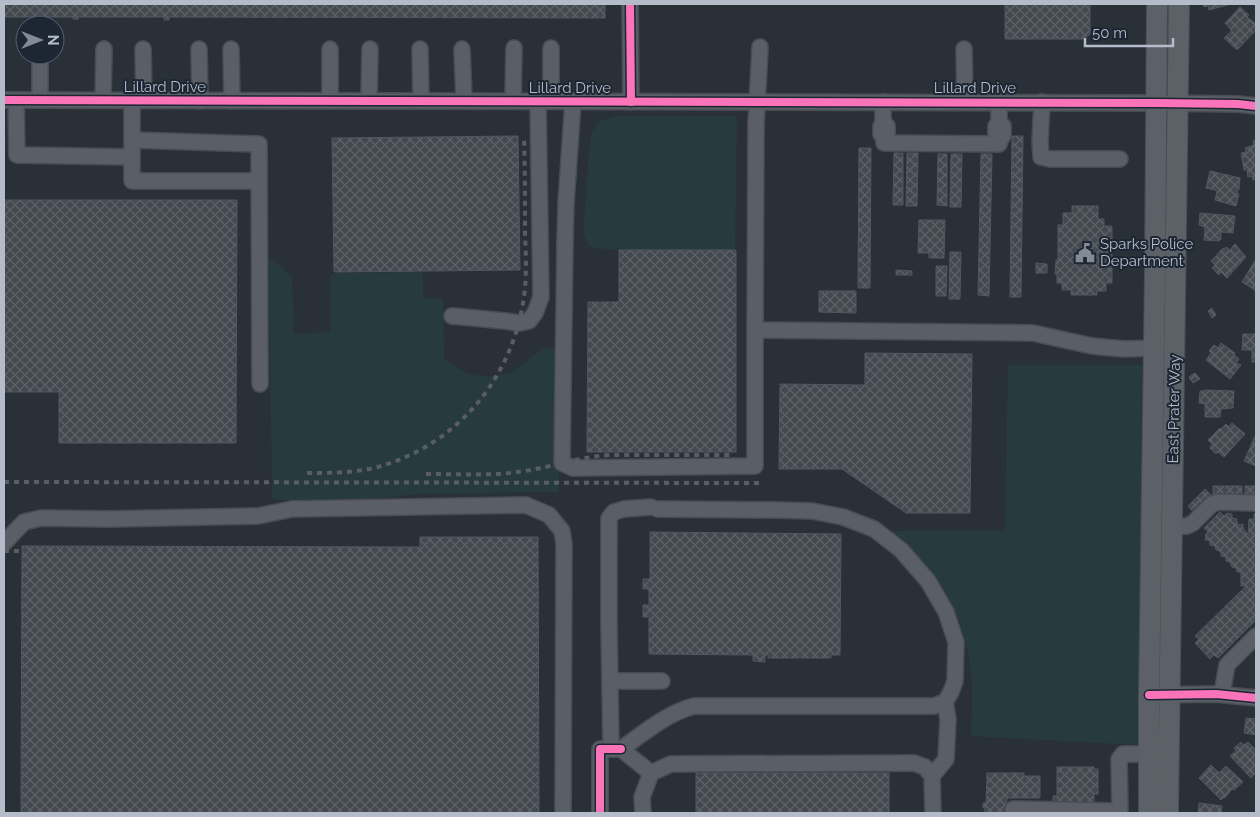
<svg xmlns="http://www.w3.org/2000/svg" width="1260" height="817" viewBox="0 0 1260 817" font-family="Raleway,sans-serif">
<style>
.green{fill:#273a3e}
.building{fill:url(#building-cross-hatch);stroke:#52575f}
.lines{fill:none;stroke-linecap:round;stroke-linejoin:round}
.minor-casing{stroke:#484c53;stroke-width:18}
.major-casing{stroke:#484c55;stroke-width:22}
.minor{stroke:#5a5e66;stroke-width:15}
.major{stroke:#5c6168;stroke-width:20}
.rail{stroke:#595d64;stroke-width:4;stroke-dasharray:5 5;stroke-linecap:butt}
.cycleway-casing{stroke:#1d2633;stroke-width:11}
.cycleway{stroke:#fb73b8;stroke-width:8}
.labels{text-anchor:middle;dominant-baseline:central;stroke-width:4;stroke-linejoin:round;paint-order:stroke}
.street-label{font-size:15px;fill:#b4bcc9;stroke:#1d2633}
.poi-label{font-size:15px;fill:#b4bcc9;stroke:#1d2633;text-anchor:start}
</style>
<defs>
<pattern id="building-cross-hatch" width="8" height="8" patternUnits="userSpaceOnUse" patternTransform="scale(1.25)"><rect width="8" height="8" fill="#444950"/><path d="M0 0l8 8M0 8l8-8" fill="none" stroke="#5d6168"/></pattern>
</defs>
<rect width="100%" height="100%" fill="#2a3038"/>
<g class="green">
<path d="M615,116H737L735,250H618L594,248L588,245L584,235V217L589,152L592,132L599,122Z"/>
<path d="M269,259L281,266L292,278L294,334L331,332L330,276L336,273L423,272V298H443L444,359C451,363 457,369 464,372C478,378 504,378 517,369C531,359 538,347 557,347L559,492L417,494L360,501L277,500L272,497Z"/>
<path d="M1008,365H1142L1141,737L1139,743L1136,745L971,736C971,716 973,695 971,674C966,615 937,567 890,531H1005Z"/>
</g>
<g class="building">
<path d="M4,4H605V18L169,17V20H164V17H78V19H73V17H4Z"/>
<path d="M1005,4H1090V34L1084,39H1005Z"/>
<path d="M1203,4H1231L1209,10L1208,6L1204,7Z"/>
<path d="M1240,7L1249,15L1247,17L1256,24V30L1237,50L1224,38L1231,32V30L1225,23Z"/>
<path d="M518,136L520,270L334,272L332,138Z"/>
<path d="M1012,136H1023L1021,297H1010Z"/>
<path d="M1256,140V179L1253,180L1252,176L1248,177L1247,170H1244L1241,153L1246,152L1245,148L1254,145L1253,141Z"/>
<path d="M859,148H871L870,288H858Z"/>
<path d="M894,153H903V205H893Z"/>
<path d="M907,153H918L917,206H906Z"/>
<path d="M938,154H947V206L937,205Z"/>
<path d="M951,154H962L961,207H950Z"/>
<path d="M981,154H992L989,296L978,295Z"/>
<path d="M1210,171L1240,178L1239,189H1238L1237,194H1239L1236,206L1215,200L1217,192L1215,190L1206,188Z"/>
<path d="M4,200H237L236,443H59V392H4Z"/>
<path d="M1072,206H1098V219H1104V226H1112V283H1106V291H1097V295H1071V290H1062V283H1057V274H1055L1056,260H1058V225H1063V213H1072Z"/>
<path d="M1200,213L1235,216L1233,233L1221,232V239L1219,241L1204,240L1205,227L1199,225Z"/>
<path d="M919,220H945L944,258H929V253H918Z"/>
<path d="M1235,244L1246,257L1227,278L1221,272L1219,275L1212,268L1215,265L1211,261L1223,248L1224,250L1226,247L1230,250Z"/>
<path d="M619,250H736V452H587L588,302H619Z"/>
<path d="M950,252H961L960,299H949Z"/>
<path d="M1256,259V291L1242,282Z"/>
<path d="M1036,263L1047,264V273H1036Z"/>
<path d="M936,266H947L946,296H936Z"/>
<path d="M896,270L912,271V275H896Z"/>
<path d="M819,291H856V313L819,312Z"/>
<path d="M1212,308L1216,315L1212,318L1208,311Z"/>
<path d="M1243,334H1256V362H1252V350H1242Z"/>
<path d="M1221,343L1235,353L1234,355L1239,359L1236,363L1241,365L1230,379L1206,360L1211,353L1209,351L1214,345L1218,348Z"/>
<path d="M865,353L972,354L970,513H906L842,469H779L780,384L865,385Z"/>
<path d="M1195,373L1200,379L1193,383L1189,377Z"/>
<path d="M1204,390L1234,391L1233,408L1221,409L1220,417H1205V404L1199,403L1200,391H1204Z"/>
<path d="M1232,423L1245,434L1224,457L1218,452L1216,454L1210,448L1212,444L1208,440L1220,428L1221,429L1226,424L1229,427Z"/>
<path d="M1256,434V466L1244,461Z"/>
<path d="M1213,486H1242V496L1213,495Z"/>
<rect x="1245" y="486" width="11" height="10"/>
<path d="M1205,489L1212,496L1194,513L1188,506Z"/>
<path d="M1220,512L1224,516L1227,513L1232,514V518L1237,519V523L1239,525L1243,524V528L1248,534L1249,519H1254V514H1256V620L1218,658L1214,655L1210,659L1195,643L1199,639L1195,636L1246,586H1241V572H1237L1236,568L1232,567L1230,562L1226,561V557L1221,556V552L1219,551L1216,550L1215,546L1210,545L1209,540H1205L1206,536L1205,535L1208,532L1204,528Z"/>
<path d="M650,532L841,534L840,655H831V658H768V655H765V662L753,661V655L649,654V617H643V605H649V589H643V579H650Z"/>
<path d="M420,537H538L539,813H21L22,546L420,547Z"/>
<path d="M1246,718L1256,719V735L1244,733Z"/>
<path d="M1241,742L1244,745L1248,742L1256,750V773L1251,778L1230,756L1236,751L1234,748Z"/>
<path d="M1211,765L1218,772H1220L1226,766L1243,782L1234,790L1232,789L1225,798L1224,797L1221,800L1199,778Z"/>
<path d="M1057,767H1094V769H1098V794H1094V803H1056V802H1053V796H1057Z"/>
<rect x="696" y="773" width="193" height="40"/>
<path d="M987,773H1024V776H1040V798H1007L1006,813H985V808H983V803H986Z"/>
<path d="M1199,803L1222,806L1221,813H1198Z"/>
</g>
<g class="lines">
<defs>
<g id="minor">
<path d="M630,4L631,102"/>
<path d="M760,47L756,125L755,330L1033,333L1092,346L1124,349L1154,348"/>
<path d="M551,48V101"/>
<path d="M143,49L144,100"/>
<path d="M199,49L200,101"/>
<path d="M231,49L232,101"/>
<path d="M330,49V101"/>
<path d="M420,49L421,101"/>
<path d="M462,49L464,101"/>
<path d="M964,49L965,102"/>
<path d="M40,55V100"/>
<path d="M4,100L1156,103L1238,104L1256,106"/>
<path d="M16,100L17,155L132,157V100"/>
<path d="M103,100L104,49"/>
<path d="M369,101L370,49"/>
<path d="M513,101L514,48"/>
<path d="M573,101L566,203L565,241L562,463L573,468L755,466V330"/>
<path d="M883,102V124L881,126V134L884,138L887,134V126L883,124"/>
<path d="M1042,102L1040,141L1041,157L1050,159H1120"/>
<path d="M999,123L1003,126V136L1000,139L996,136V126L999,123V102"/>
<path d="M884,138V143L999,144L1000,139"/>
<path d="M132,140L259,144L260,384"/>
<path d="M132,157V181H259"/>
<path d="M452,316L505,321L519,323L529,321L535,313L541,297L538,101"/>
<path d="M1172,527L1187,526L1193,523L1212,504L1219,502L1256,503"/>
<path d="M4,543L24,522L41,518L108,519L258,516L292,509L526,505L549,515L562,531L564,544L563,813"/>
<path d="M610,681H662"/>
<path d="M1222,694L1227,665L1256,636"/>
<path d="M1149,695L1216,694L1256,698"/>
<path d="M611,749L609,625V518L614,512L624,509L651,507"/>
<path d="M621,749C644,733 667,713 694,706H934L945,702L951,692L955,681L956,642L946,612L928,581L901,550L874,529L843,517L812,511L778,510L657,509"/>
<path d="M621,749L651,773L642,797L643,813"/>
<path d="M651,773L671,764L914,763L925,767L932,776L933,813"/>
<path d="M932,776L946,759L948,719L945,702"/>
<path d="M1013,809L1110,811L1120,810L1119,759L1123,754H1149"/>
<path d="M600,813V749H620"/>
</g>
<g id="major">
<path d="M1149,813V695L1155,273L1157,4"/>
<path d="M1168,813L1179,4"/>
</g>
</defs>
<use href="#minor" class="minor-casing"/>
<use href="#major" class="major-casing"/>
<use href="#minor" class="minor"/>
<use href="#major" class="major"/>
<g class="rail">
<path d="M307,473C331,473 355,473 378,467C456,445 510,381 523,303C527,281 526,257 525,235C525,202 525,169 524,136"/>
<path d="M426,474C457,474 488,476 518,472C549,468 578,457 609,455H732"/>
<path d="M4,482L759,483"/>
<path d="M4,551H20"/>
</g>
<defs>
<g id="cycleway">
<path d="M630,4L631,102"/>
<path d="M4,100L1156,103L1238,104L1256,106"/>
<path d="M1149,695L1216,694L1256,698"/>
<path d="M600,813V749H621"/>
</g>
</defs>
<use href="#cycleway" class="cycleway-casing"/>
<use href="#cycleway" class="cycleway"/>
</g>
<defs>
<symbol id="civic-bare" viewBox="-9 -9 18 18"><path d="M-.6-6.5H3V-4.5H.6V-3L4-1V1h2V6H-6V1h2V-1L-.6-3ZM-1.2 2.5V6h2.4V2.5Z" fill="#848b96" stroke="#1d2633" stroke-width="2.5" paint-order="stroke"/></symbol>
</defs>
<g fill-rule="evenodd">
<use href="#civic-bare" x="1071" y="239" width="28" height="28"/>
</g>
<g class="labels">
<g class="street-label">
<text x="165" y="87">Lillard Drive</text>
<text x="570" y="88">Lillard Drive</text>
<text x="975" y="88">Lillard Drive</text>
<text transform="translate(1174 409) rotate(-89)">East Prater Way</text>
</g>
<g class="poi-label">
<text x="1100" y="244">Sparks Police<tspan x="1100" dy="17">Department</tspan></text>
</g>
</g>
<rect width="1260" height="817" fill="none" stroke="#b4bcc9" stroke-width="10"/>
<g transform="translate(40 40) rotate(90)"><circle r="24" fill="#1d2633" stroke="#59626f"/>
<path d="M0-4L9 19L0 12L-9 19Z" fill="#848b96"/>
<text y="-8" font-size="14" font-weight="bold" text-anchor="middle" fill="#b4bcc9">N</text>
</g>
<path d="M1085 38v8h88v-8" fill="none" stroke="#b4bcc9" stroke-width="2.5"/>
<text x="1092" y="38" font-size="15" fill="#b4bcc9" stroke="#1d2633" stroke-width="4" paint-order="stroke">50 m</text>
</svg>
